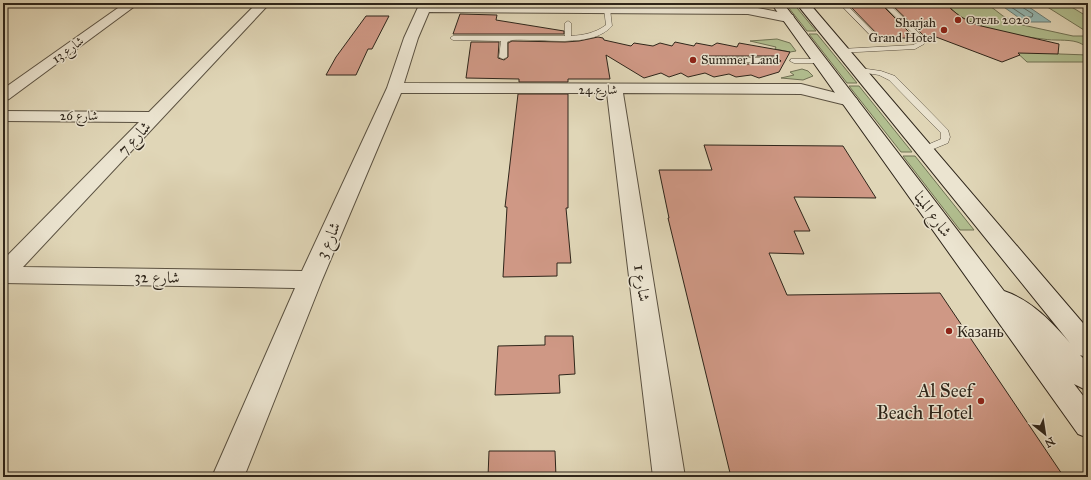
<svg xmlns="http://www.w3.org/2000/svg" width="1091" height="480" viewBox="0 0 1091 480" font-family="'IM FELL Great Primer',Amiri,serif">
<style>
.green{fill:#b1be8f;stroke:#707254}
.water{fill:#94b8b3;stroke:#6b7d76}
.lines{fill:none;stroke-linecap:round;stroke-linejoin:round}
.shore{stroke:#616e66;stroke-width:1}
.building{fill:#cf9885;stroke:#2e251a;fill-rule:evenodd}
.service-casing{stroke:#5a5141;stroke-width:1}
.minor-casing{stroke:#5a5141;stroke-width:2}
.secondary-casing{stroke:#2e251a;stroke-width:2}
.service{fill:#ebe4d0;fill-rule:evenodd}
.minor{fill:#ebe4d0;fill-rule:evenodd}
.secondary{fill:#ebe4d0;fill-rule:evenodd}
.poi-dot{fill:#8f2418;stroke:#ebe4d0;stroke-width:1.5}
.labels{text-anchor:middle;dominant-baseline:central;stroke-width:3;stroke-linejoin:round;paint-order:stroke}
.far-poi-label{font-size:13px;fill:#2e251a;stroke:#ebe4d0;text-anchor:start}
.far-street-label{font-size:13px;fill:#2e251a;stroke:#ebe4d0}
.street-label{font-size:16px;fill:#2e251a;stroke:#ebe4d0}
.poi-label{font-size:16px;fill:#2e251a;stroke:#ebe4d0;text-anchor:start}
.near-poi-label{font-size:19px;fill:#2e251a;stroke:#ebe4d0;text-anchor:end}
</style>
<rect width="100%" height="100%" fill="#e0d6b7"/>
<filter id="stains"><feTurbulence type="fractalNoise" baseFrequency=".005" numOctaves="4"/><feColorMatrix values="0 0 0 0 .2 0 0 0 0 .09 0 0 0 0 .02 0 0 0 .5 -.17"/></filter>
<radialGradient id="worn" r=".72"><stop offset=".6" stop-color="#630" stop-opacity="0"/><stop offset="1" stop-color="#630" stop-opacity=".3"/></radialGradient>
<g class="green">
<path d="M785,3H793L816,31H807Z"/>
<path d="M947,3H974L990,6L1003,16L1018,24L1073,36H1088V48C1085,46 1081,43 1077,42C1067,39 1054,41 1043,39C1017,36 961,28 947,3Z"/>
<path d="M1041,3H1065L1088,17V30H1084Z"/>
<path d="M809,34H817L857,83H847Z"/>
<path d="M777,39L790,43L796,51L790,52L775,49L776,47L750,41Z"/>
<path d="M1012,48L1060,54L1088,55V62H1027Z"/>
<path d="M802,69L808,71L813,76L803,80L781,78L794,75L790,72Z"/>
<path d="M849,86H859L912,152H901Z"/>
<path d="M903,156H915L974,230H960Z"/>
</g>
<path class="water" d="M998,3H1023L1051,22H1025Z"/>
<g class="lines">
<path class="shore" d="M1005,3L1026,17H1032L1033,14L1022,7L1021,3"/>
</g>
<g class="building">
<path d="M847,3H880L915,38H881Z"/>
<path d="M890,3H947L951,9L961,17L977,25L1059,44L1058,54L1018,53L1020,55L1002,62L936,37H925Z"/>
<path d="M460,14L497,15L496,20L564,31V34H453Z"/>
<path d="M366,16H389L372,49H368L356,75H326L336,57Z"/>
<path d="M598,37L603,38L604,40L631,46L634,43L653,46L660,43L672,46L675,42L694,46L696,43L712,46L717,43L737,47L739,43L790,52L779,72L759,78L751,75L736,77L729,74L714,77L705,73L688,77L681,73L669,77L661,73L644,78L606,55L610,79H568V82H519V79L466,78L471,42H499L498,58L504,60L508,57V43L512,41L565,42L579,41ZM704,56H776L781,61L776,64H704L702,62Z"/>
<path d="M518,94H568V208H566L571,263H557V276L503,277L507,207H505Z"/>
<path d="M704,145L843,146L876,198L794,197L810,231H794L804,254L769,253L787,295L940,293L1064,477H731L668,218H669L659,170H712Z"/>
<path d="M545,336H573L575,374L559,375L560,393L495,395L498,346L545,345Z"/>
<path d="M489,451H555L556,477H488Z"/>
</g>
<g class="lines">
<defs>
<g id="service">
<path d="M839,3H845L878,37V39H874Z"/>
<path d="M881,3H888L924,38V44L915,49L838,53L837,51L841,49L913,45L919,42V39Z"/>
<path d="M607,7L610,9L612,26C592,49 541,38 512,40L507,42V57L503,59L499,57L501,41L453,40L450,38L453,36H565V23L568,21L571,23V36C584,35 595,33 606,25L604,9Z"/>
<path d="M704,58H776L780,60L776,62H704Z"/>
<path d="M791,59H820L824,61L820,63H794L790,61Z"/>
<path d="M853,67L881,71L895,76L948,130L950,137L948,143L926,152H920L918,150L920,148L941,139V133L889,80L879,75L853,71Z"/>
</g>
<g id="minor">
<path d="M125,3H139L9,99L3,101V89Z"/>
<path d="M257,3H270L23,267L302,271L387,88L404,38L420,3L748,6L793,15L794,18L793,21L788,22L748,14L429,12L418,38L404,83L801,84L856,98L858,101L856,104L850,106L801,94L623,93L685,477H653L607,93H401L322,280L244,477H212L295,288L3,283V260L139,122L3,121V111L149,112Z"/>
</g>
<path id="secondary" d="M771,3H783L1004,291C1031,300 1052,322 1070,343L796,3H809L1088,329V358L1080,355L1088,363V391L1074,384L1088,402V438L1078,434Z"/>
</defs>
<use href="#service" class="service-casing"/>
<use href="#minor" class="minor-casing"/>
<use href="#secondary" class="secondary-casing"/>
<use href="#service" class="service"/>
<use href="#minor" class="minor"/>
<use href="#secondary" class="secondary"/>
</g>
<g class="poi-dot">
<circle cx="958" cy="20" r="4"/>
<circle cx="944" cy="30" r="4"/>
<circle cx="693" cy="60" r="4"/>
<circle cx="949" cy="331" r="4"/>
<circle cx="981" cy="401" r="4"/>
</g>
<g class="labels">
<g class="far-poi-label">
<text x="966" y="20">Отель 2020</text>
<text x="936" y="23" text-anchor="end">Sharjah<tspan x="936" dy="15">Grand Hotel</tspan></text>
<text x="701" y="60">Summer Land</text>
</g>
<g class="far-street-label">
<text transform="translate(68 50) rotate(-36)">شارع 13</text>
<text x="598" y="90">شارع 24</text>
<text x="79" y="116">شارع 26</text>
</g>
<g class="street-label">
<text transform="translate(134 138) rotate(-46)">شارع 7</text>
<text transform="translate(933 214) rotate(54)">شارع المينا</text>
<text transform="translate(328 240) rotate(-66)">شارع 3</text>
<text transform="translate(157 277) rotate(1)">شارع 32</text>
<text transform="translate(642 283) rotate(82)">شارع 1</text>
</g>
<g class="poi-label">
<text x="957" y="331">Казань</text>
</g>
<g class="near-poi-label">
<text x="973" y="390">Al Seef<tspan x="973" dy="22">Beach Hotel</tspan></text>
</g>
</g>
<rect width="1091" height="480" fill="none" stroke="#e0d6b7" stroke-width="16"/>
<rect x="4" y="4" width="1083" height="472" fill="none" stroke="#2e251a" stroke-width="2"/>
<rect x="8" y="8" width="1075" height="464" fill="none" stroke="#2e251a"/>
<g transform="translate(1045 434) rotate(150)" stroke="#ebe4d0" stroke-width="3" paint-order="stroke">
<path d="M0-3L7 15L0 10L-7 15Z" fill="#2e251a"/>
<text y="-6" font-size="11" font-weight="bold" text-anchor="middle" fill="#2e251a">N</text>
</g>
<rect width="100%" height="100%" filter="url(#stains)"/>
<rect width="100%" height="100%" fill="url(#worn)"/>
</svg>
